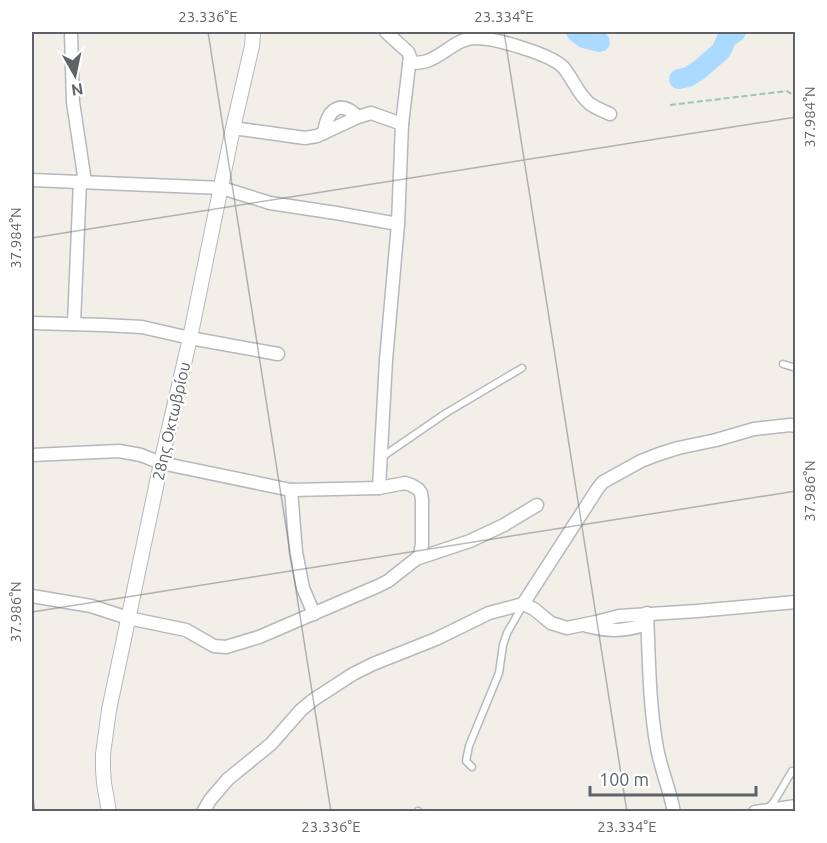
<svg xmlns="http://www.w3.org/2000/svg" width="827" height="843" viewBox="0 0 827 843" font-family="Ubuntu,sans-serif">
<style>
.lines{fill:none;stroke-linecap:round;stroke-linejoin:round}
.river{stroke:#aadaff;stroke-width:20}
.service-casing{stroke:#b5b8bc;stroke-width:9}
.minor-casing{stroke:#b5b8bc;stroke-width:15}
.tertiary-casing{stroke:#b5b8bc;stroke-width:16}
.path{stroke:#9cc7a9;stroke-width:2;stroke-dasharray:6 3;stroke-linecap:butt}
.service{stroke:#fff;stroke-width:6}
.minor{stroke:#fff;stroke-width:12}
.tertiary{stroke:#fff;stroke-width:14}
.ticks{fill:none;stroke:#5f6368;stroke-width:1.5;stroke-opacity:0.45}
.labels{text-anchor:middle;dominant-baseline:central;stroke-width:4.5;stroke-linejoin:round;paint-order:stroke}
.street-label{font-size:16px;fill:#5f6368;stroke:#fff}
.neatline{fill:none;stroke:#5f6368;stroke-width:2}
.ticks-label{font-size:15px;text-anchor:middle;fill:#5f6368}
</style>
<rect width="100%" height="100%" fill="#f1efe8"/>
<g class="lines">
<g class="river">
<path d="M576,32L584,38L600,42"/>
<path d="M679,79L688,77L699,70L721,51L727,38L736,32"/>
</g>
<defs>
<g id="service">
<path d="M783,364L796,368"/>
<path d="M382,457L446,413L522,368"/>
<path d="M472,767L466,761L469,746L499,673L503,645L507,633L523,605"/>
<path d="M768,809L775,800L792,771"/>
<path d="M418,812V811"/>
</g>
<g id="minor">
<path d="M71,32L73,102L85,182"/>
<path d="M409,63C415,63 421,63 427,61C445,55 456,38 476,38C495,38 550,54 563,67C572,77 579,96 590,104C596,108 603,111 610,114"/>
<path d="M233,128L305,138L317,136L358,117L371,113L402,124"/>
<path d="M324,133C327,111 339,98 358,117"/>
<path d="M32,180L222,188L270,203L336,213L398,224"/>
<path d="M32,323L104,325L142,327L190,338L278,354"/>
<path d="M74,324L80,181"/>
<path d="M32,455L119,451L141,455L161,463L291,490L379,488L405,483L411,485L418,489L421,493L422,500V544L420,555L416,559L388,581L378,586L259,637L226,647L214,646L186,630L128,618L91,606L32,596"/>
<path d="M379,488L386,360L398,224L402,124L410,57L408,52L386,32"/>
<path d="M291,490L296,552L303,588L314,614"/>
<path d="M416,559L470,541L504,525L537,505"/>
<path d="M523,604L598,488L603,482L641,461L659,454L678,448L716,440L754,429L790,425L796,426"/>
<path d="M647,613C649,658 649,704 657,748C661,770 670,790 674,812"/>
<path d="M587,626C610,632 625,631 647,624"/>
<path d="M203,812L210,800L228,779L271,744L301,710L313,700L353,674L373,664L436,639L489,613L523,604L534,609L551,623L567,628L596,622L619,616L697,611L796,602"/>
<path d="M755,812L796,806"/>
</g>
<path id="tertiary" d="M109,812L104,783L103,770V754L109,710L161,463L190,338L233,128L252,46L253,32"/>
</defs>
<use href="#service" class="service-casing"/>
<use href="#minor" class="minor-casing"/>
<use href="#tertiary" class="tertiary-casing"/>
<path class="path" d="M670,105L787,91L796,97"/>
<use href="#service" class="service"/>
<use href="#minor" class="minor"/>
<use href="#tertiary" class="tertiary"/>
</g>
<path class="ticks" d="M208,32L331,812M504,32L627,812M32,238L796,117M32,612L796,491M32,790L35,812"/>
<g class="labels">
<g class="street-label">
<text transform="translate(171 421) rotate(-77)">28ης Οκτωβρίου</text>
</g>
</g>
<rect width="827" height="843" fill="none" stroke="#ffffff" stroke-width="66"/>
<g transform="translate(75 75) rotate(171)" stroke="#ffffff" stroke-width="4.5" paint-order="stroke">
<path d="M0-4.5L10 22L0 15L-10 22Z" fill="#5f6368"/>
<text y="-9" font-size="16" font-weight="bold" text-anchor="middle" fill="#5f6368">N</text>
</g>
<path d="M590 786v9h166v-9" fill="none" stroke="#5f6368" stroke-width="3"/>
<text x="599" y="786" font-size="18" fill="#5f6368" stroke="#ffffff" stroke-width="4.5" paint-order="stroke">100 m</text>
<rect x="33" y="33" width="761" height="777" class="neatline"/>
<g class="ticks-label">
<text x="208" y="22">23.336°E</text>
<text x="504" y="22">23.334°E</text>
<text transform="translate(810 117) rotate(-90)" y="5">37.984°N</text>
<text transform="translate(16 238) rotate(-90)" y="5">37.984°N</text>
<text transform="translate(810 491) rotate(-90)" y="5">37.986°N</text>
<text transform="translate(16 612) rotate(-90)" y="5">37.986°N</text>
<text x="331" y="832">23.336°E</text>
<text x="627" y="832">23.334°E</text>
</g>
</svg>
